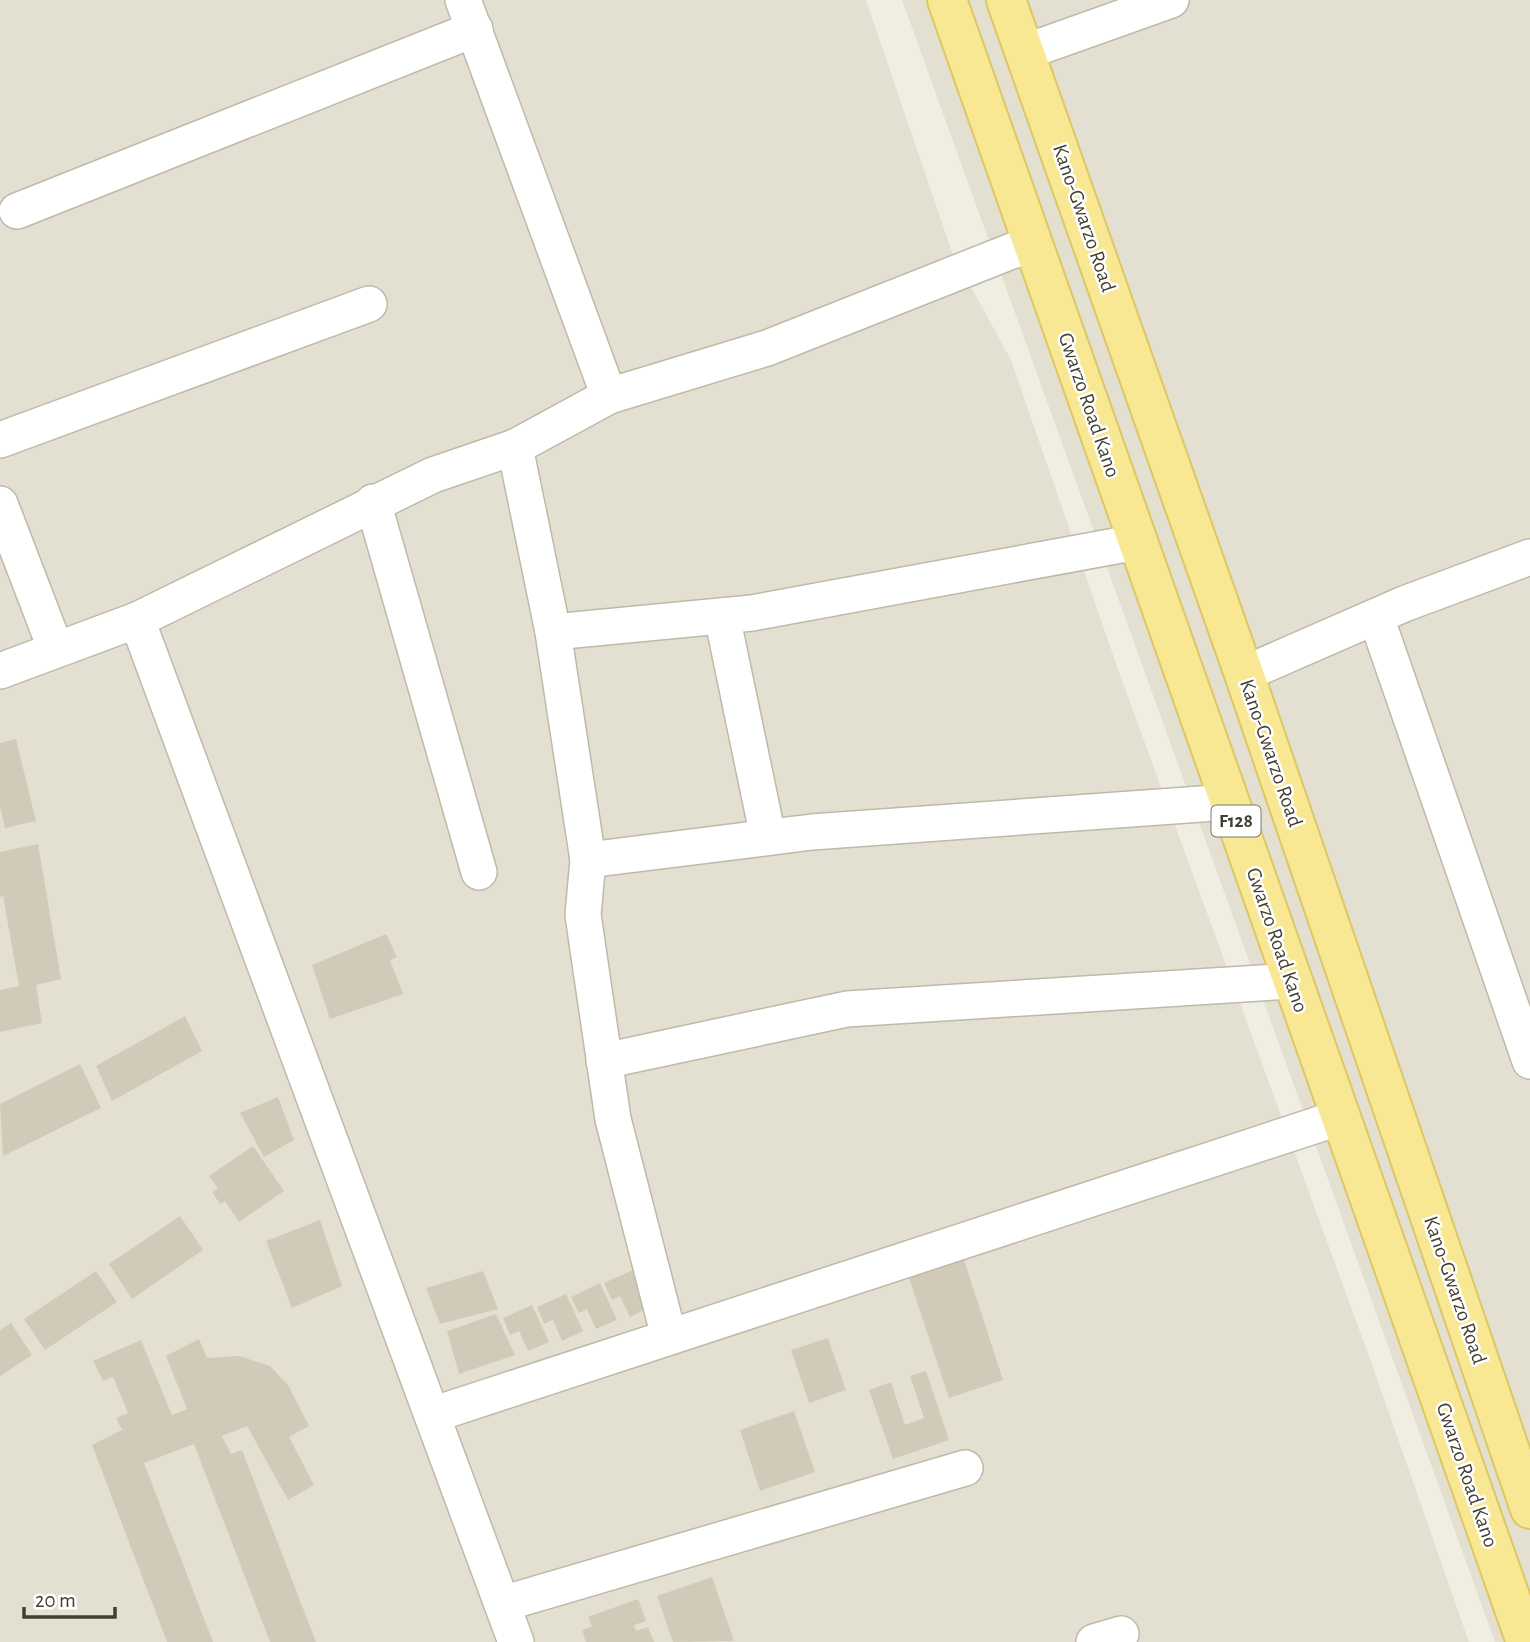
<svg xmlns="http://www.w3.org/2000/svg" width="1530" height="1642" viewBox="0 0 1530 1642" font-family="'Alegreya Sans',sans-serif">
<style>
.residential{fill:#e4e0d1}
.building{fill:#d1cab9}
.lines{fill:none;stroke-linecap:round;stroke-linejoin:round}
.minor-casing{stroke:#beb9a9;stroke-width:38}
.primary-casing{stroke:#ddc764;stroke-width:42}
.minor{stroke:#fff;stroke-width:35}
.primary{stroke:#f9e893;stroke-width:38}
.labels{text-anchor:middle;dominant-baseline:central;stroke-width:5;stroke-linejoin:round;paint-order:stroke}
.shield{fill:#fff;stroke:#7b7870;stroke-width:2}
.shield-label{font-size:19px;font-weight:bold;fill:#423e33}
.street-label{font-size:21px;fill:#423e33;stroke:#fff}
</style>
<rect width="100%" height="100%" fill="#f0eee3"/>
<g class="residential">
<path d="M0,0H866L952,252L1011,360L1119,672L1374,1370L1469,1642H0Z"/>
<path d="M902,0H1530V1642H1495Z"/>
</g>
<g class="building">
<path d="M16,739L36,821L5,828L0,807V743Z"/>
<path d="M38,844L61,979L36,985L42,1023L0,1032V990L19,986L3,896L0,897V852Z"/>
<path d="M386,934L397,957L390,960L403,994L330,1019L312,965Z"/>
<path d="M185,1016L202,1051L112,1101L96,1066Z"/>
<path d="M80,1064L101,1108L3,1156L0,1104Z"/>
<path d="M278,1097L294,1140L264,1157L240,1113Z"/>
<path d="M253,1146L284,1191L239,1222L225,1201L220,1204L212,1192L218,1188L209,1176Z"/>
<path d="M180,1216L203,1250L132,1299L109,1264Z"/>
<path d="M320,1220L342,1286L292,1308L266,1241Z"/>
<path d="M964,1260L1003,1380L949,1398L909,1278Z"/>
<path d="M633,1270L650,1307L630,1317L620,1296L612,1300L604,1283Z"/>
<path d="M96,1271L117,1302L45,1350L24,1319Z"/>
<path d="M483,1271L498,1309L440,1324L426,1288Z"/>
<path d="M600,1283L617,1320L596,1329L587,1309L579,1313L571,1297Z"/>
<path d="M566,1294L583,1331L562,1341L553,1320L544,1324L537,1307Z"/>
<path d="M532,1305L549,1342L528,1351L519,1331L510,1335L503,1318Z"/>
<path d="M496,1314L515,1355L459,1374L447,1331Z"/>
<path d="M11,1323L32,1355L0,1376V1330Z"/>
<path d="M828,1338L846,1390L809,1403L791,1350Z"/>
<path d="M199,1339L207,1358L239,1356L270,1366L288,1385L309,1426L289,1437L314,1485L288,1500L247,1426L222,1436L231,1454L242,1450L316,1642H270L194,1444L144,1463L213,1642H167L92,1445L122,1430L116,1418L128,1413L113,1377L103,1381L93,1361L141,1340L172,1415L187,1409L166,1356Z"/>
<path d="M926,1371L949,1440L893,1459L869,1390L891,1382L905,1425L924,1418L910,1376Z"/>
<path d="M794,1411L815,1472L760,1491L740,1430Z"/>
<path d="M712,1577L734,1641L673,1642L657,1596Z"/>
<path d="M638,1599L646,1621L634,1625L636,1631L648,1627L654,1642H586L582,1630L592,1626L588,1617Z"/>
</g>
<g class="lines">
<defs>
<g id="minor">
<path d="M463,0L609,396"/>
<path d="M1025,52L1171,0"/>
<path d="M17,211L475,29"/>
<path d="M0,440L369,304"/>
<path d="M515,447L553,632L588,860L583,915L613,1119L669,1337"/>
<path d="M373,502L479,872"/>
<path d="M0,504L56,650"/>
<path d="M722,616L768,837"/>
<path d="M1376,617L1530,1061"/>
<path d="M137,620L516,1642"/>
<path d="M553,632L752,613L1137,542"/>
<path d="M0,671L137,620L433,475L515,447L609,396L767,348L1032,243"/>
<path d="M1244,674L1404,604L1530,557"/>
<path d="M588,860L812,832L1229,802"/>
<path d="M604,1061L847,1009L1291,981"/>
<path d="M432,1415L1341,1117"/>
<path d="M502,1604L965,1468"/>
<path d="M1094,1642L1121,1634"/>
</g>
<g id="primary">
<path d="M947,0L1526,1642"/>
<path d="M1006,0L1244,674L1530,1509"/>
</g>
</defs>
<use href="#minor" class="minor-casing"/>
<use href="#primary" class="primary-casing"/>
<use href="#minor" class="minor"/>
<use href="#primary" class="primary"/>
</g>
<g class="labels">
<rect class="shield" x="1211.5" y="805.5" width="49" height="31" rx="5"/>
<g class="shield-label">
<text x="1236" y="821">F128</text>
</g>
<g class="street-label">
<text transform="translate(1084 218) rotate(71)">Kano-Gwarzo Road</text>
<text transform="translate(1089 405) rotate(71)">Gwarzo Road Kano</text>
<text transform="translate(1271 753) rotate(71)">Kano-Gwarzo Road</text>
<text transform="translate(1277 940) rotate(71)">Gwarzo Road Kano</text>
<text transform="translate(1455 1290) rotate(71)">Kano-Gwarzo Road</text>
<text transform="translate(1467 1475) rotate(71)">Gwarzo Road Kano</text>
</g>
</g>
<path d="M24 1607v10h91v-10" fill="none" stroke="#423e33" stroke-width="3.5"/>
<text x="35" y="1607" font-size="21" fill="#423e33" stroke="#ffffff" stroke-width="5" paint-order="stroke">20 m</text>
</svg>
